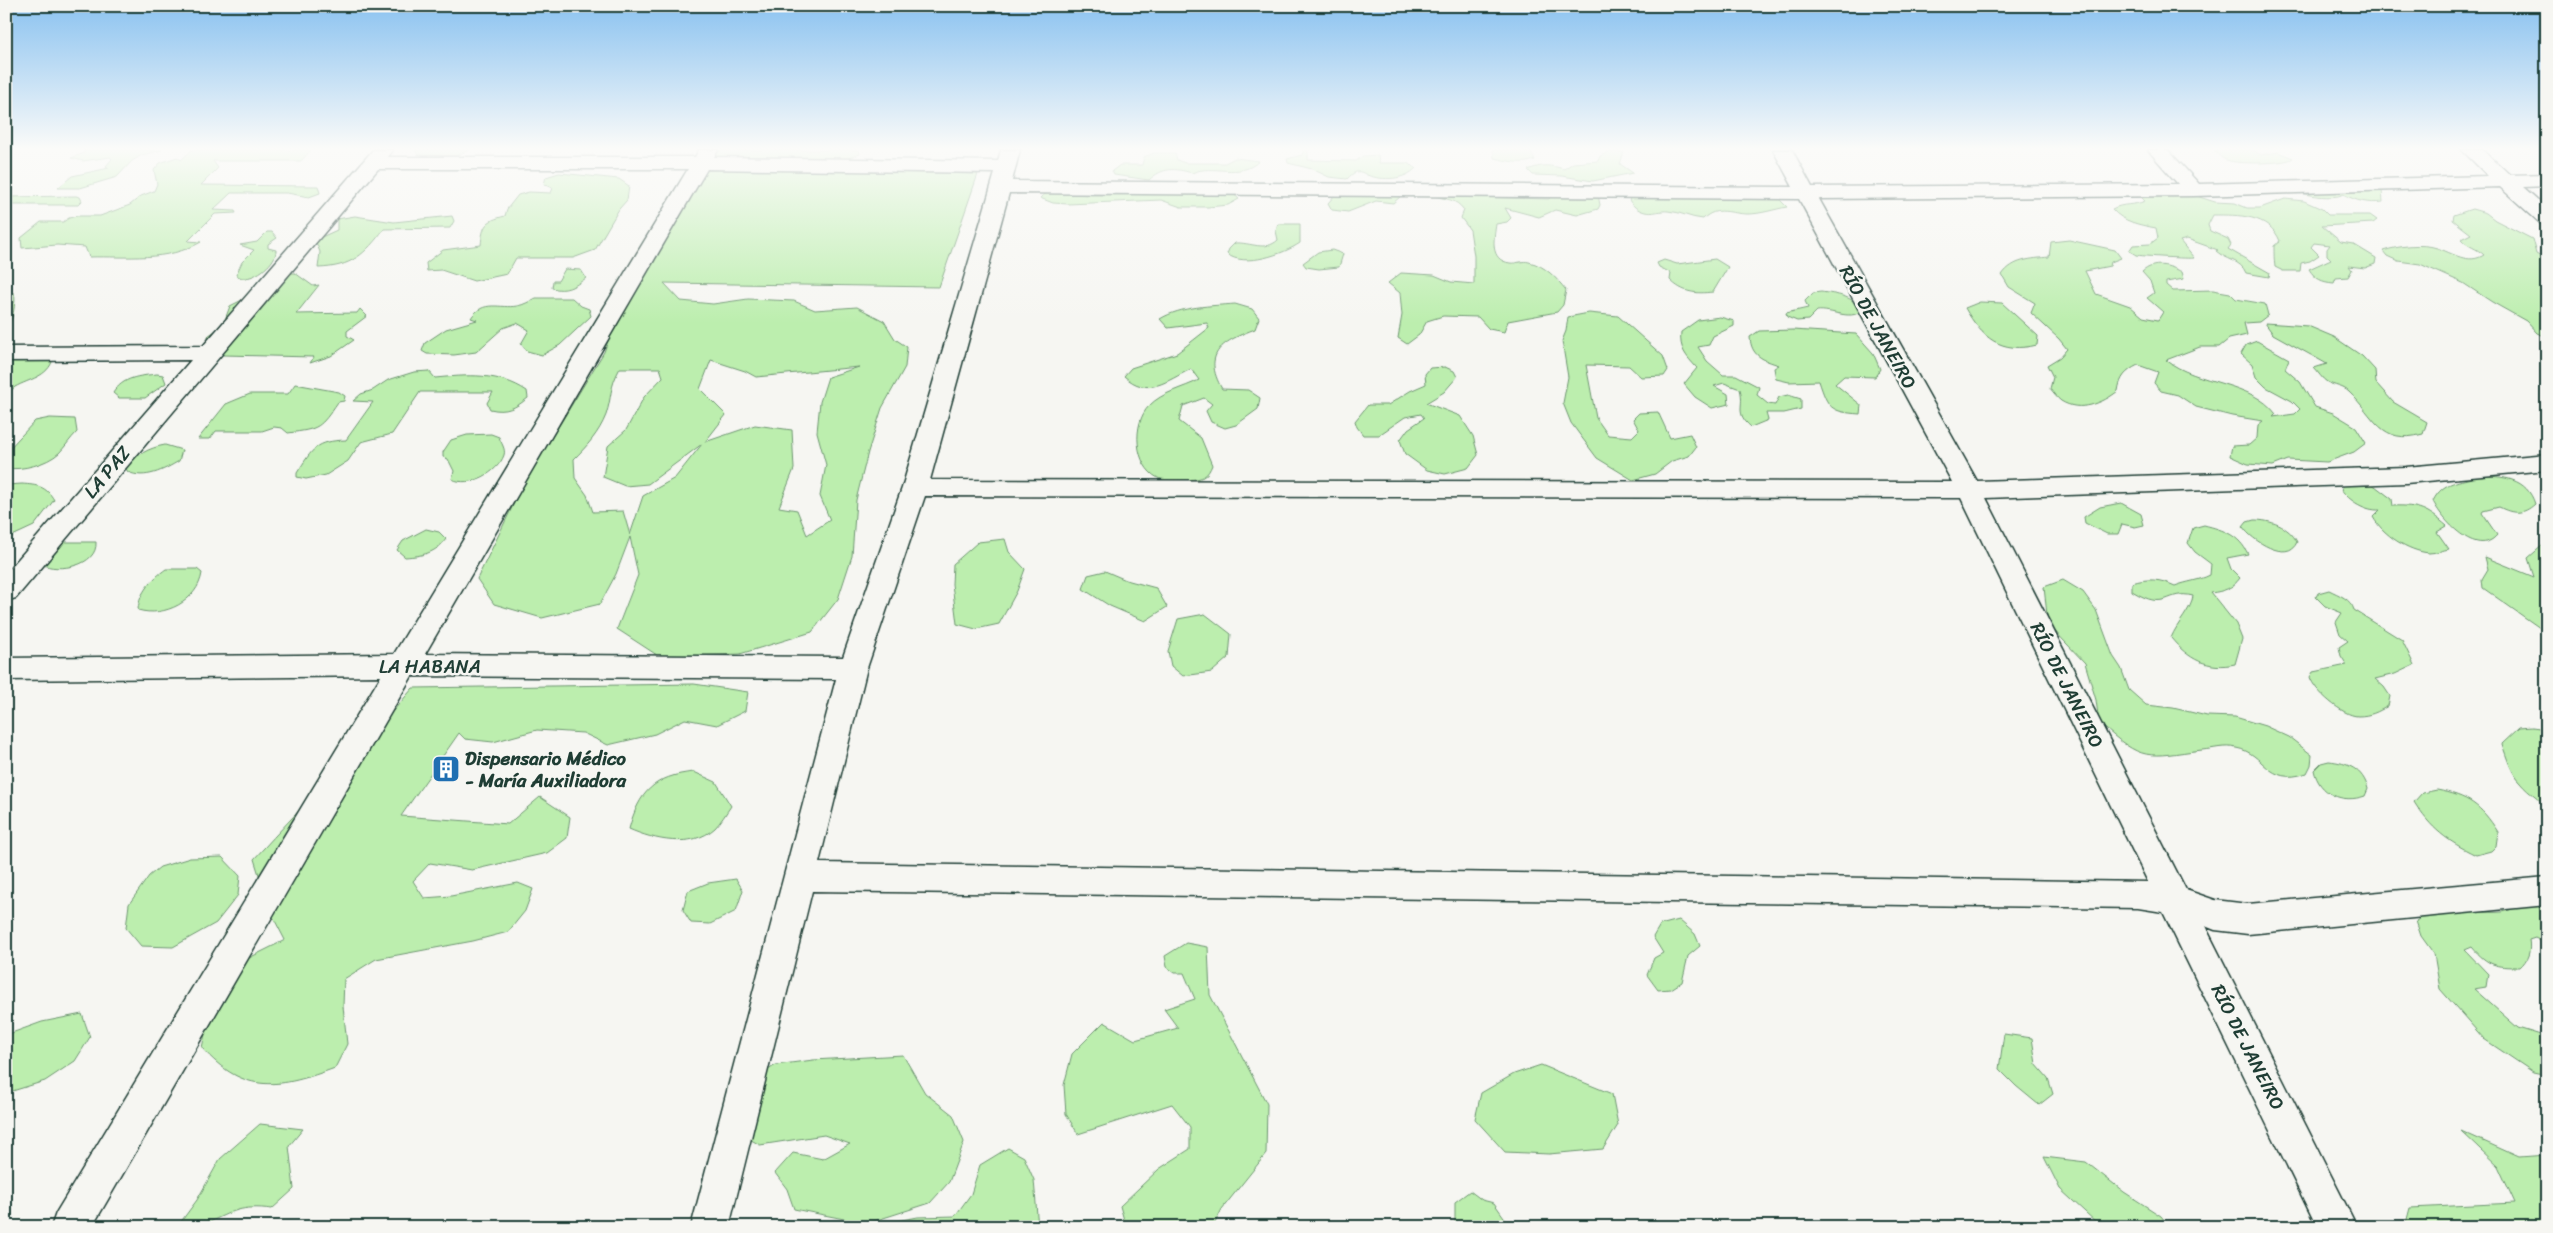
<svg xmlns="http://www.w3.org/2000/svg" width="2553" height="1233" viewBox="0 0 2553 1233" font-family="Sriracha,sans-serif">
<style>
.green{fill:#bceeae;stroke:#6e9671;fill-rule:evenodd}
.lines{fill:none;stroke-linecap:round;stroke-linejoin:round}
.minor-casing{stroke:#1f3d34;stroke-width:3}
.minor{fill:#f6f6f2;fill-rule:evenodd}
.labels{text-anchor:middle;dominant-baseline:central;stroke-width:5;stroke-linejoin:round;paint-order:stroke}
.street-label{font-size:19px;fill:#1f3d34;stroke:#f6f6f2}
.poi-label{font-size:19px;font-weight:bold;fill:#1f3d34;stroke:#f6f6f2;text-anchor:start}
</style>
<rect width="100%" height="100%" fill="#f6f6f2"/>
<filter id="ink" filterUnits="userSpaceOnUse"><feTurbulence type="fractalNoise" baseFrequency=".02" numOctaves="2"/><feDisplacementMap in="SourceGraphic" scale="10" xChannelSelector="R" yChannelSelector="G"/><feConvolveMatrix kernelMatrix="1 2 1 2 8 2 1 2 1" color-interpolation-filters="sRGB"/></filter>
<g filter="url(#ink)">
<g class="green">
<path d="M84,150H162L142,155L132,161L117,177L80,188H58L72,176L109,168L106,166L112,159L110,157L83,161L71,158L84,153Z"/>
<path d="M192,150H311L301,161H213L218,168L201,185L318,186L320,193L309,197L287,193H231L213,210L235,211L236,213L215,214L188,241L201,242C167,262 127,256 89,257L85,247L57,245L22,248L21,238L41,222H63L69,218L77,216H100L130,205L141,196L154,191L157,184L154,170L160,163L177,157L181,160Z"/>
<path d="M415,150H469L456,156L418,155Z"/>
<path d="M706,150H859L860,154L837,162L718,158L706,155Z"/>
<path d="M1304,150H1308V160L1356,161L1363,156L1378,155L1379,163H1407L1416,168C1405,180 1383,181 1367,175C1363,173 1361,171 1356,172C1353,173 1350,176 1347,179L1329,177L1312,169L1288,163L1287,159L1302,155Z"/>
<path d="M1493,150H1530L1535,160C1521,165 1509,161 1494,158Z"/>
<path d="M2214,150H2253L2261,155L2278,152L2293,158C2287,164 2240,164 2230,161C2223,160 2219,156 2214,150Z"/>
<path d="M1609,152H1624L1620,164L1633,173L1593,181L1562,176L1533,175L1528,170C1542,164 1550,165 1564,169L1573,163L1598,161L1600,156Z"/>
<path d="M1154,153H1175L1177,160L1185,163H1225L1235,158L1259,161C1239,180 1213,163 1192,173C1175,168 1163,167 1149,180L1114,175L1112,171L1120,165H1142L1144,157Z"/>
<path d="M702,168L978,174L939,287L664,283L681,301L713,304L748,299L794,301L815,310L857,307L884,321L895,339L907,347L905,367L882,408L868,452L856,500L852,556L838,599L812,632L740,654L660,657L617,629L638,575L630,537L616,574L600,604L542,618L494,604L477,579L524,483L604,352L617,316ZM711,360L745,371L756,377L859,367L828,377L820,402L817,432L826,465L820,496L830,520L807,535L797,510L779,507L794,469L792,430L755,425L705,442L726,415L700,389ZM620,368H660L663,377L644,397L626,430L608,446L603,477L625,486L648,484L702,444L675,478L643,496L630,535L623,511L593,512L587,495L575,478L574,459C587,446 599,433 606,415C612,397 609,388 620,368Z"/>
<path d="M559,173L619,179L629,186L627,200L619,209L595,250L573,258H516L507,274L474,281L441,270L427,271L426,263L443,250L481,245C483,225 485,221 505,216L507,209L518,195L529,192L551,193L553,188L544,184L546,177Z"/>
<path d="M2382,190L2383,202C2368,204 2356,201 2343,194C2335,200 2303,195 2294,191Z"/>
<path d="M1230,191L1239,199L1228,205L1208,207H1181L1161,200L1068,204L1053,203L1040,198L1043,195L1054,192L1089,195L1177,194Z"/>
<path d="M1396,192L1400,197L1393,203L1376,201L1348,212L1332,210L1328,203L1336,194Z"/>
<path d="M1554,193L1598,195L1600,205L1598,209L1577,215L1555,210L1539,217L1505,208L1511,218L1507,222L1496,224C1494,239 1489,260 1510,263C1516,264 1523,260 1529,262C1546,266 1556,278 1566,290L1563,305L1557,312L1508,321L1504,332L1489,329L1478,317L1443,316L1427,321L1419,335L1407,344L1398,338L1402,315L1400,293L1388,283L1401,273L1434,275L1451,282L1474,284V256L1470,230L1461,218L1464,210C1455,198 1447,200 1434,196L1549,199Z"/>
<path d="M2190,194L2215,202L2235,203L2247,208H2260L2285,199L2304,201L2322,209L2328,215H2370L2377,220L2373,223L2322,226L2341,242L2353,244L2376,258L2375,264L2365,268L2349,266L2352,270L2348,277L2336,278L2334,283C2322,282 2315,279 2309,269L2331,259L2327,255V249L2330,245L2314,243L2311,247L2319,255L2310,261L2301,263L2300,271H2283L2275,267C2274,260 2274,253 2274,246L2280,241C2269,214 2238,215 2213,215L2208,225L2210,231L2228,239L2231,245L2228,249L2270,273L2269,277L2246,273C2241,260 2226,260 2216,251L2218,250L2187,239L2180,241L2194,258C2190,259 2140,256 2136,255C2134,254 2132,252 2129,251L2133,245L2150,244L2158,238L2156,228C2140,225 2123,222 2112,209C2123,203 2134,206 2145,201L2140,196Z"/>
<path d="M1633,195L1778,198L1787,207C1775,209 1761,214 1748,214C1731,214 1717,205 1703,219C1690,218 1681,212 1668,211C1661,210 1652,214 1645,212C1637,210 1633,206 1629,200Z"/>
<path d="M76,196L80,197L82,201L78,205H6V197Z"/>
<path d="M2472,209L2486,213L2495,220L2532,239L2536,254L2547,260V337L2537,333L2526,321L2492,302L2463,283L2420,264L2398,261L2387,256L2383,251C2398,246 2422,243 2437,248C2453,253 2468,265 2484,255C2477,248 2468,247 2461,239L2471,234L2453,220L2454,215Z"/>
<path d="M355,216L394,222L452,216L454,221L450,228L384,229C365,254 352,267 318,268L320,252L315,240L337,230V219Z"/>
<path d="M1278,224H1300V243C1284,254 1244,268 1227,254L1229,249L1235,243C1251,242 1265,252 1278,240L1276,231Z"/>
<path d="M267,232H272L277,238L268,244V248L276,250C277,262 256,279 243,278C241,278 238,276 236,275L242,262L254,250L240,245L257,242Z"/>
<path d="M2069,240L2115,250L2121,258L2111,262L2110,266L2085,271L2096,294L2130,306L2143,317L2158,320L2163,312L2147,298L2154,293L2150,281L2142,272C2154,261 2169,265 2182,272L2184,279L2166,282V285L2173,291L2213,290L2230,293L2236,299L2265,304L2268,315L2259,322L2244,323L2247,335L2229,339L2219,347H2200L2166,360C2198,385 2251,381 2276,414L2273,417L2295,414L2300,409L2292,401L2266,387L2256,377L2252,364L2241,354L2246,345L2257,341L2289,359L2285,369L2300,382L2315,407L2333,413L2356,427L2366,443L2354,452L2327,462L2288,460L2273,466L2248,464L2230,456L2232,446L2249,445L2257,438L2258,425L2263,421L2232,416L2196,407L2178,395L2161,391L2154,383L2158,372L2138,365C2126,371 2120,377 2118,391C2103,403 2080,413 2061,401C2057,398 2053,393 2050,389L2053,377L2047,365L2060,357L2067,349L2059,339L2031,313L2035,303L2009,287L2002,275C2013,259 2031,259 2049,257L2051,242Z"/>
<path d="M1332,250L1343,254L1339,267L1319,269L1306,267L1303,263L1318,252Z"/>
<path d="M1715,259L1728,267L1713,292C1696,294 1683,293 1670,280L1671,273L1659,267L1657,263L1664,260L1677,264Z"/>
<path d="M565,269L581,270L586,278C574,287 566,292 552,288L553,281H558Z"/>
<path d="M278,273H295L313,286L319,285L296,314L357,313L360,309L367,316L347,331V336L354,340L331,356L310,363L314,357L223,355L209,352L208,336L223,325L230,306L242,300L257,297L249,293L257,283Z"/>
<path d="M1821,292C1835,294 1856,296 1861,311C1850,321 1831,309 1817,311L1808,320L1797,321L1787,317L1786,313L1808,308L1805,301L1813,293Z"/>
<path d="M6,293H14C17,301 12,324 6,329Z"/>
<path d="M536,298H572L581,306L589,309L591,316L560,345L542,355L527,351L521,344L529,330L517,323L503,328L476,352L454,355L427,354L422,351L425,343L446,329L477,320L471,318C483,299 500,309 517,306C524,305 530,301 536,298Z"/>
<path d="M1980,302L2002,303L2038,336L2037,345C2001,354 1982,338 1965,308Z"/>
<path d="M1235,304L1252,309L1259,318L1255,329C1224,341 1201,352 1222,389L1248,390L1260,398L1258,409L1236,425L1225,428L1211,422L1206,411L1212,404L1204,398L1183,406L1179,421L1201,438L1212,465C1210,470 1208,474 1203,477C1195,481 1165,481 1158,478C1134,466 1132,423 1149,406C1162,392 1184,388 1199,380L1191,369C1166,381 1148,398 1124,376L1131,368L1177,353L1209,328L1207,323L1168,328L1160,319C1181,306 1211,306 1235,304Z"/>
<path d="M1589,313L1618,316L1663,356L1668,370L1664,376L1641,377L1629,366L1586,365L1596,418L1608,435L1632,437L1639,430L1633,419L1639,413L1658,412L1670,438L1690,434L1696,447L1689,456L1672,461L1655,474L1633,480L1597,458L1571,423L1563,403L1568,377L1562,341L1566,331L1568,317Z"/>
<path d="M1720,317L1734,321V326L1713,336L1709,345L1698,347L1707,361L1723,375H1736L1759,387L1757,395L1768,404L1775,405L1779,397L1788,395L1801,399V409L1784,413H1766L1768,420L1751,427C1734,412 1745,407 1740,389L1724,383L1714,386L1728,394L1729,404L1712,408L1695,397L1684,384L1697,368C1686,356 1679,349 1681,332L1698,320Z"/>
<path d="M2265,323L2308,326L2334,337L2362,356L2375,370L2376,383L2393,402L2427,422L2423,434C2380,446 2375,416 2349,392C2343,386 2334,386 2327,382C2322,379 2318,372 2314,368L2327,364L2273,334Z"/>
<path d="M1793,330L1856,334L1873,353L1880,369L1875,377L1844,376L1835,384L1861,405L1860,414C1830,412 1828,408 1819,381L1789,382L1776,379L1774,368L1779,365C1763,360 1751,356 1750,337L1759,331Z"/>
<path d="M6,359H53C48,377 29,379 15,387C12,389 9,393 6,395Z"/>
<path d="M1445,367L1454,371L1457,377L1444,392L1426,403L1460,416L1473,436L1478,455L1468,468L1445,474L1427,470L1405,454L1400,440L1408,429L1424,418L1421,414L1405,417L1379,435H1363L1357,427L1355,421L1368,405H1388L1410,391L1426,384L1425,374L1430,368Z"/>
<path d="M429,371L435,378C467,375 499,372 527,391L528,398C515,408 507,413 490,409L487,403L493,392H420L392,434L361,442L348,461L326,475L306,479L297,477V473C313,448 316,441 346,440L373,402L353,401L361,394L373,390L388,380L414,372Z"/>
<path d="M157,374L163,375L166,383L145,398H119L113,393C123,377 139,376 157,374Z"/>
<path d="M295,384L339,392L345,396L344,401L338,402C320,428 320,429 288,433L282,428L274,427L262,431H216L210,439H198L226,404L250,394H288Z"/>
<path d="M50,418L75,419L77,432C70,439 65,447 59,453C47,464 21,471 6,468V452L35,421Z"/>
<path d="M491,434L499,437C501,443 506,449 504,455C498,473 469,488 452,479L454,471L448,459L443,457V452L451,440L467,435Z"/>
<path d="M165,445L182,450L179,461C164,470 145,480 128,472L125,467C137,455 148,448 165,445Z"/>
<path d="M2479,476C2503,476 2527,478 2535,504C2523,515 2513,514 2499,507L2483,511L2482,513L2497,535C2477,559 2441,519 2433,501C2443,481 2459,482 2479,476Z"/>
<path d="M2363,481L2375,486L2392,499L2393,506C2419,505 2427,509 2447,526L2437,532L2449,549C2443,550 2436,553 2429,553C2408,551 2383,535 2373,517L2380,510C2366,511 2349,501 2341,489L2345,484Z"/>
<path d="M22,484C37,485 46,486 54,500L34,526L6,539V485Z"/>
<path d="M2121,503L2141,514L2144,525L2135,527L2122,524L2118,534H2107L2085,523L2084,517L2100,507Z"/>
<path d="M2254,520C2270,520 2289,526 2297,542C2288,564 2251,540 2243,527L2247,522Z"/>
<path d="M2204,525C2224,530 2239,535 2248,554L2227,558L2231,569L2240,578C2232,589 2224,591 2211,593L2236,624L2242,639L2235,664C2208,670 2188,659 2171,638C2177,623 2192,609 2193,596C2166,589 2168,613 2132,591V583C2148,578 2160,579 2175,586C2188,581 2198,581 2210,575L2211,564L2195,552L2188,543L2193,528Z"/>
<path d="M426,529L439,532L446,539C436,553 422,556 405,557L397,550L403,541Z"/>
<path d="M1005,539L1009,552L1025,569L1017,591L999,624L976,629L957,624L952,584L953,564L978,542Z"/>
<path d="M66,542H96C98,566 58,573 41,564L52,544Z"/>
<path d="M2543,545H2547V633L2483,588L2482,579L2488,569L2485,557L2534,577L2528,558Z"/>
<path d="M166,569H197L202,573C198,601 164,618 138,610C139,592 152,579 166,569Z"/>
<path d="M1105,571L1126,580L1156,588L1167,607L1145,621L1110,606L1083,589L1088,575Z"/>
<path d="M2063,580L2083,592L2096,610L2113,656L2121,668L2129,690L2146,705L2173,708L2207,716L2235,717L2265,726L2289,737L2312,755L2311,765L2307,773C2266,787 2266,753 2236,748C2224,745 2214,749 2202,750C2146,757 2144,763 2099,723L2096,700L2085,663L2048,624L2044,587Z"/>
<path d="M2329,590C2339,595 2351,599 2354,610L2402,640L2414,665L2395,674L2375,679L2384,687L2390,696L2388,706C2378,712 2370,716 2358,716C2343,716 2314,691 2310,677L2313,672L2347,665L2341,656L2339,647L2348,641L2340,634L2336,622L2342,613L2325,606L2316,597L2318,593Z"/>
<path d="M1205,614L1231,634L1229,657L1212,672L1183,676L1171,666L1168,651L1178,619Z"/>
<path d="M694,684L748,692L745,711L717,725L685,719L655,734L608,745L583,733L537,730L493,742L465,739L459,733L401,816L508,824L540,797L570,817L567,838L547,853L472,870L430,863L413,881L424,898L451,896L518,883L533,889L525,911L508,932L473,941L376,959L344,979L343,1006L347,1044L335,1068C280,1088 245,1096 202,1048L209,1015L243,961L285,940L271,913L254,859C306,801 363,747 413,688Z"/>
<path d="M2532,727L2547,729V808C2539,797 2529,793 2521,783C2511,773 2507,758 2502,744L2519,728Z"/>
<path d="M2329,761C2348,763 2363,769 2368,789L2365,796C2342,804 2319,794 2314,770L2321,763Z"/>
<path d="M694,772L716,782L731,806C726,813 721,822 715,828C692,849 654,840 629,829C639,792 654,776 694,772Z"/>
<path d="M2437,790C2468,796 2481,805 2498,832L2496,846L2491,851L2476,855C2447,841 2431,829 2414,802L2422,793Z"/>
<path d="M222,857L240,876L238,895L216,923L173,947L141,946L126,928L129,904L149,876L160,867L190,858Z"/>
<path d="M736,879L743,890L736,911L710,924L691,923L683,910L688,891L708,883Z"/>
<path d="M2527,902L2547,906V944L2535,938L2529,940C2531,951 2528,960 2520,967C2496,967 2488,966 2472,947L2465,950L2488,974L2486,987L2474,989L2518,1028L2547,1037V1075L2533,1072L2484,1039L2440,989L2434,954L2421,936L2416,921C2446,900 2469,915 2502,912C2510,911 2519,905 2527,902Z"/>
<path d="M1679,920L1695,934L1700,946L1688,956L1682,982L1671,989L1658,990L1647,975L1654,958L1663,953L1653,937L1660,925Z"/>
<path d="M1186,943L1208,947L1210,995L1267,1104L1266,1154L1222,1209L1213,1227H1126L1120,1206L1159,1169L1190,1149V1127L1172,1104L1078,1134L1066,1114L1064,1085L1072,1054L1104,1022L1135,1040L1178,1028L1164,1009L1195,999L1184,973H1175L1167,967L1165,956Z"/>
<path d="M82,1014L90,1037L75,1061L45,1081L6,1093V1035L42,1022Z"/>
<path d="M2004,1034L2032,1038L2036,1064L2048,1078L2053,1094L2039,1105L2016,1086L1999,1069Z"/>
<path d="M903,1055L925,1093L953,1115L964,1142L949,1182L930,1203L871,1222L885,1223L918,1217L955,1216L971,1194L980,1165L1008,1148L1024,1157L1034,1180L1038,1227H837L859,1222L794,1209L787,1189L775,1173L793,1153L823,1159L850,1144L824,1135L760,1145L746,1137L740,1087L776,1065L813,1060Z"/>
<path d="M1541,1065L1612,1094L1618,1125L1603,1149L1549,1154L1505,1152L1475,1119L1481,1093L1514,1074Z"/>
<path d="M260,1124L303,1129L289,1146L294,1189L272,1209C242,1205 232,1211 206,1224L204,1227H177L197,1200L220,1159Z"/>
<path d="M2461,1131L2519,1157L2547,1155V1227H2405L2410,1208L2515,1203L2498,1166Z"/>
<path d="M2044,1157L2086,1162L2124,1192L2161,1216L2170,1227H2051L2060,1220L2097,1223L2060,1189Z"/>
<path d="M1470,1191L1482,1200L1494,1203L1511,1227H1455V1202Z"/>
</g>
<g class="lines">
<defs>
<path id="minor" d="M373,150H393L388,157H695L699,150H718L714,157L998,161L1001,150H1020L1012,181L1793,187L1773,150H1792L1812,187L2178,184L2148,150H2168L2199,184L2488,176L2462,150H2483L2510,175L2547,174V186L2523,187L2547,208V225L2540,223L2500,187L2194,196L1819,199L1977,481L2406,467L2547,454V470L2406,483L1986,498L2186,890L2215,900L2248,904L2547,877V905L2248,934L2215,930L2205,926L2357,1227H2317L2163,912L2138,908L812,891L729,1227H691L836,679L412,676L92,1227H51L56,1213L381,676L6,680V658L394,654L688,169H378L16,598L6,601V573L191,360L6,361V347L203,346ZM707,169L995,173L902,488L843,657L425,654ZM1009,193L1799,199L1952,482L930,480ZM925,496L1961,498L2148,882L819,863L867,668Z"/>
</defs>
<use href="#minor" class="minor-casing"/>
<use href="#minor" class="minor"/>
</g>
</g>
<linearGradient id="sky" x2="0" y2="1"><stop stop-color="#8ac2f0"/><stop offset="0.46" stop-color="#fbfbf9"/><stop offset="1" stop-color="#fbfbf9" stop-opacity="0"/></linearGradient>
<rect width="2553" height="323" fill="url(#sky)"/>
<defs>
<symbol id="building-square" viewBox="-11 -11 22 22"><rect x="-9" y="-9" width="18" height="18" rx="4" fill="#1f6fb2" stroke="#f6f6f2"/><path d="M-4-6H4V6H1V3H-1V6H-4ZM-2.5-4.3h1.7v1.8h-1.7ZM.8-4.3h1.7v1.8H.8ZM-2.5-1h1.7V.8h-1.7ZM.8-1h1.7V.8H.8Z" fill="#fff"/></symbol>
</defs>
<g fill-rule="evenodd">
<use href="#building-square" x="430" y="753" width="32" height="32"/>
</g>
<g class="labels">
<g class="street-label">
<text transform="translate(1878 327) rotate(61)">RÍO DE JANEIRO</text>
<text transform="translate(107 472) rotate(-50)">LA PAZ</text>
<text x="430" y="666">LA HABANA</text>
<text transform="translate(2067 685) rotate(63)">RÍO DE JANEIRO</text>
<text transform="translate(2248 1047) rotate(63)">RÍO DE JANEIRO</text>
</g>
<g class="poi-label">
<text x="465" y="758">Dispensario Médico<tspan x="465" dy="22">- María Auxiliadora</tspan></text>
</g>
</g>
<rect width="2553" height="1233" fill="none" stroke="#f6f6f2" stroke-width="25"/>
<rect x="12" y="12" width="2528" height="1208" fill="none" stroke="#1f3d34" stroke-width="2" filter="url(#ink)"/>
</svg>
